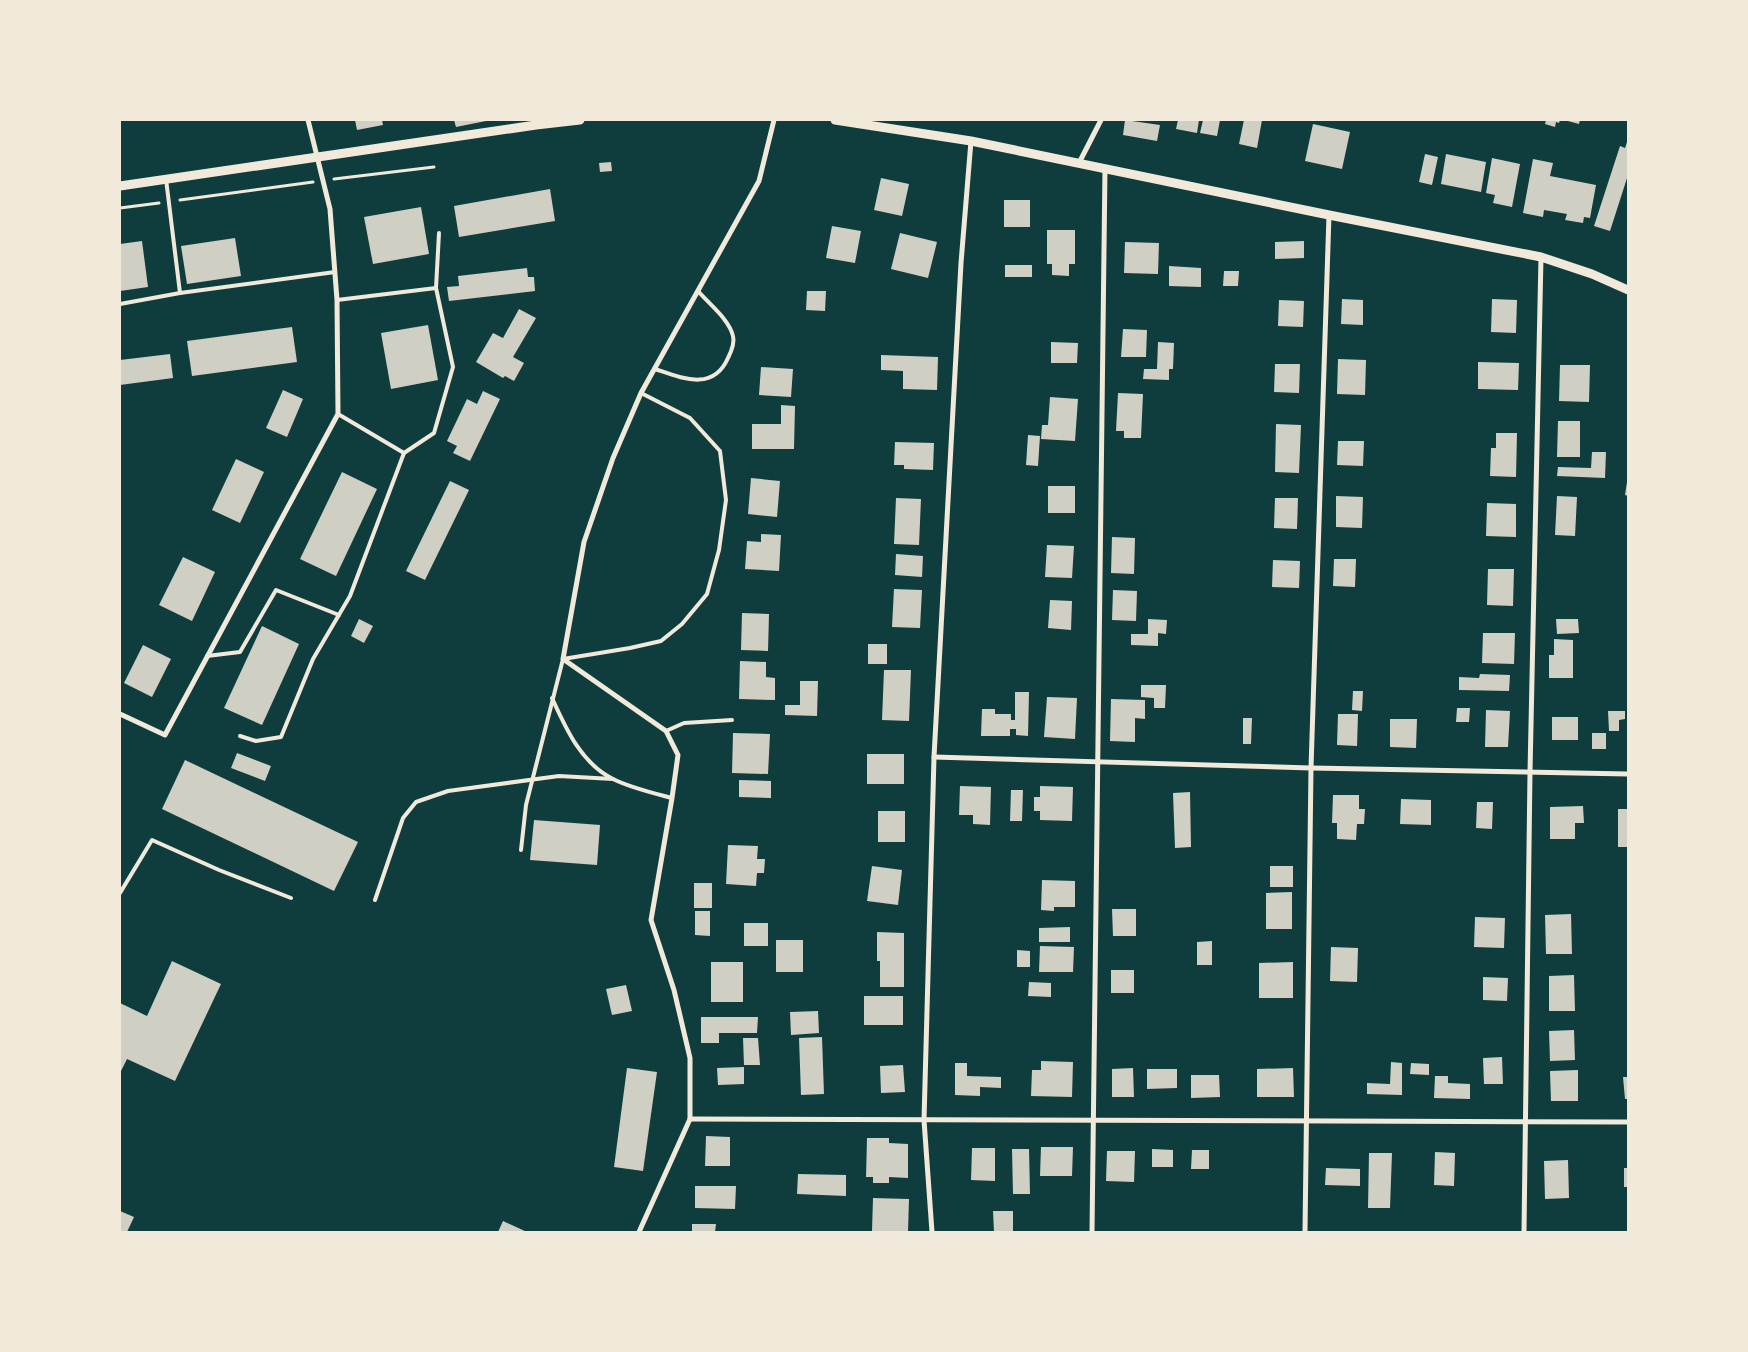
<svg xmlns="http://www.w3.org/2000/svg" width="1748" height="1352" viewBox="0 0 1748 1352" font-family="'Golos Text',sans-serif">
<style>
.building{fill:#cfcfc3}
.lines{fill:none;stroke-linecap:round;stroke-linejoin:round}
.path{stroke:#f1e9da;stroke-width:3}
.service{stroke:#f1e9da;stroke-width:4}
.minor{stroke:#f1e9da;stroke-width:5}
.tertiary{stroke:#f1e9da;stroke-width:9}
</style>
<rect width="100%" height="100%" fill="#0f3d3e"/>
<g class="building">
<path d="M355,120H382L383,125L357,130Z"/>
<path d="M454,120H485L486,121L456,127Z"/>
<path d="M1125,120L1160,125L1157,141L1123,135Z"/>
<path d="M1178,120H1199L1197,133L1176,129Z"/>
<path d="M1203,120H1220L1217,136L1200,133Z"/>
<path d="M1244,120H1262L1257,148L1239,144Z"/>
<path d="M1546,120H1560L1559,123L1556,122L1555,127L1545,124Z"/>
<path d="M1564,120H1580L1579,124Z"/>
<path d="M1313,124L1350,132L1342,169L1305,161Z"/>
<path d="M1628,139V175L1610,231L1594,226L1620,146L1625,148Z"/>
<path d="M1425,154L1438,157L1432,185L1419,182Z"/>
<path d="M1446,154L1486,162L1481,192L1441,184Z"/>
<path d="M1492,158L1520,164L1512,207L1493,203L1495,195L1486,193Z"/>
<path d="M1533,159L1553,163L1550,176L1596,185L1590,218L1584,217L1583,223L1565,220L1567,214L1544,210L1543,217L1523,213Z"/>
<path d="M611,162L612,171L600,172L599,163Z"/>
<path d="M881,178L909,184L902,216L874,210Z"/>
<path d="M550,189L555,221L459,237L454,206Z"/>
<rect x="1004" y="200" width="26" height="27"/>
<path d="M421,207L429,254L373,264L364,217Z"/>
<path d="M832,226L861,231L855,263L826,258Z"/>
<path d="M1047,230H1075V264H1069V276L1052,275V264H1047Z"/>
<path d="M900,233L937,242L928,278L891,269Z"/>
<path d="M235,238L241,276L187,284L181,246Z"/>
<path d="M142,241L148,287L120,291V244Z"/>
<path d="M1304,241V258L1275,259V242Z"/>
<path d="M1125,242L1159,243L1158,274L1124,273Z"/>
<rect x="1005" y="265" width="27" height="12"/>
<path d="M1169,266L1201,268V287L1169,286Z"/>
<path d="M527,268L528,277H534L535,291L449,301L447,287L459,286L458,276Z"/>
<path d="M1224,271H1239L1238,286H1223Z"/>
<path d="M807,291H826L825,311L806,310Z"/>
<path d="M1342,299L1363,300V325L1341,324Z"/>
<path d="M1492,299L1517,300L1516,333L1491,332Z"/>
<path d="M1279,300L1304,301L1303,327L1278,326Z"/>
<path d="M519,309L536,318L513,357L524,363L514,381L505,376L503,378L476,362L493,333L503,338Z"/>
<path d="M428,325L438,380L391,389L381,333Z"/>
<path d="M292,327L297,362L192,376L187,341Z"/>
<path d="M1123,329L1147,330L1146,357H1121Z"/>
<path d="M1051,342L1078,343L1077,363H1051Z"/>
<path d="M1158,342L1174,343L1173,369H1169V380L1143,379L1144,369H1157Z"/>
<path d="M170,354L173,378L120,385V360Z"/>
<path d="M881,355L938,357L937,390L903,389V371L881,370Z"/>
<path d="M1338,359L1366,360L1365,395L1337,394Z"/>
<path d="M1478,362L1519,363L1518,390L1478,389Z"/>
<path d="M1275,364H1300L1299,393L1274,392Z"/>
<path d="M1560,365H1590L1589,402L1559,401Z"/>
<path d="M761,367L793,369L791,397L759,395Z"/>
<path d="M283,390L303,399L287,437L266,428Z"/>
<path d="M483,391L500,399L470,461L453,453L457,446L447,441L467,399L477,404Z"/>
<path d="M1118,393L1143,394L1141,438H1124V431H1116Z"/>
<path d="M1050,397L1078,399L1075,441L1041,439L1042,425H1048Z"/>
<path d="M781,405L795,406L794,449H752V424H781Z"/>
<path d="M1558,421H1580V457H1557Z"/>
<path d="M1276,424L1301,425L1299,473L1275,472Z"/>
<path d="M1496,433H1517L1516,477L1490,476L1491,448H1496Z"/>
<path d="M1028,435L1040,436L1038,466L1026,465Z"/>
<path d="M1338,441H1364L1363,466L1337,465Z"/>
<path d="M895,442L934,443L933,470L904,469V465H894Z"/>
<path d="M1592,452H1606L1605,478L1557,476L1558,467L1591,468Z"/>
<path d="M236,459L264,472L240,523L212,510Z"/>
<path d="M342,472L377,489L336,576L300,559Z"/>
<path d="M751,478L780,481L777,517L748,514Z"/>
<path d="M450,481L469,490L425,580L406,571Z"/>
<path d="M1627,482H1628V496L1625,495Z"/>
<rect x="1048" y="486" width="27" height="27"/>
<path d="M1336,496L1363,497L1362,528L1336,527Z"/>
<path d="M1557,496L1577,497L1575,536L1555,535Z"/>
<path d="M896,498L921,499L919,545L894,544Z"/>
<path d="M1275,498H1298L1297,529L1274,528Z"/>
<path d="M1487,503L1516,504V537L1486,536Z"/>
<path d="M761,534L781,535L779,571L745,569L747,541L761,542Z"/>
<path d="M1112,537L1135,538L1134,574L1111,573Z"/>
<path d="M1047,545L1074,546L1072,578L1045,577Z"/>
<path d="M896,554L923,556L922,577L895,575Z"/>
<path d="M183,557L215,572L192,621L159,605Z"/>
<path d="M1334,559H1356L1355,587L1333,586Z"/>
<path d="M1273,560L1300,561L1299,588L1272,587Z"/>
<path d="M1488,569H1514L1513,606L1487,605Z"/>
<path d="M894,589L922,590L920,628L892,627Z"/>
<path d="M1113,590L1137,591L1136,621L1112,620Z"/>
<path d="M1050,600L1072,601L1071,630L1048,628Z"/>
<path d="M742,613L769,614L768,651L741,650Z"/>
<path d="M359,619L373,626L364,643L351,636Z"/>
<path d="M1148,619L1167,620L1166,634L1158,633V646L1131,645V634H1148Z"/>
<path d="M1556,619H1578L1579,633L1557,634Z"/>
<path d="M262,626L299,644L262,725L224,708Z"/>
<path d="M1483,633H1515L1514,664L1482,663Z"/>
<path d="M1554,639L1573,640V678H1549V655H1554Z"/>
<rect x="868" y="644" width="19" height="20"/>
<path d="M143,645L171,659L152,697L124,683Z"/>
<path d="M740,661L766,662V677L775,678V700L739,699Z"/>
<path d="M884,670H911L909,721L882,720Z"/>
<path d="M1480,674L1510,675L1509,691L1459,690V677L1479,678Z"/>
<path d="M800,681H818L817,716L785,715V705H800Z"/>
<path d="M1141,685H1166L1165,708H1154V698L1141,697Z"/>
<path d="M1353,691H1363L1362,711L1352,710Z"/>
<path d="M1015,692H1029L1028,736L1016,735V729H1010V736H981L982,709H995V714H1011V720H1015Z"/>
<path d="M1047,697L1077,698L1075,739L1044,737Z"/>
<path d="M1111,699L1145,700V719L1135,718V742L1110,741Z"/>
<path d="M1457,708H1470L1469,722H1456Z"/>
<path d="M1486,710L1510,711L1508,747H1485Z"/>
<path d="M1608,711H1625V719L1619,720V731H1609Z"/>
<path d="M1338,714H1358L1357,746L1337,745Z"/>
<rect x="1552" y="717" width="26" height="23"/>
<path d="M1243,718H1252L1251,744H1243Z"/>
<path d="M1390,719H1417L1416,748L1390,747Z"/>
<path d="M733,733L770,734L768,774L732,773Z"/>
<rect x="1592" y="733" width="14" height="16"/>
<path d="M237,753L271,766L265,781L231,768Z"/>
<rect x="867" y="754" width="37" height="30"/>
<path d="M185,760L358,842L334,891L162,809Z"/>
<path d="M739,780L771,781V798L739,797Z"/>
<path d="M960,786L991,787L990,825L973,824V815H959Z"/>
<path d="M1040,786L1073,787L1072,821L1040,820V811H1034V797H1040Z"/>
<path d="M1011,790H1023L1022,821H1010Z"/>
<path d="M1190,792L1191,847L1175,848L1173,793Z"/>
<path d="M1333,795H1359V809H1365L1364,824H1357L1356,840L1337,839V823H1332Z"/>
<path d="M1401,799L1431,800V825L1400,824Z"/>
<path d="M1477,802H1493L1492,829L1476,828Z"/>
<path d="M1583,806L1584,823H1575V839H1550V807Z"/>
<rect x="1618" y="809" width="10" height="38"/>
<rect x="878" y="811" width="27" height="31"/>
<path d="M534,820L600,825L597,865L530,860Z"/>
<path d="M728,845L758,846L757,859H765L764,873H757L756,886L726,884Z"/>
<path d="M872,866L902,870L898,905L867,901Z"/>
<rect x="1270" y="866" width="23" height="21"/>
<path d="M1042,880L1075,881V907H1054V911L1041,910Z"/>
<rect x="694" y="883" width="18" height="25"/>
<path d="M1292,892V929H1266V893Z"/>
<path d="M1112,909H1136V936H1113Z"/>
<path d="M695,911H710V936L695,935Z"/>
<path d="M1571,914L1572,954H1546L1545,915Z"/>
<path d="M1475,917L1505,918L1504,948L1474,947Z"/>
<rect x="744" y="923" width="24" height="23"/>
<path d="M1070,927V942H1039V928Z"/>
<path d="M877,932L904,933V987H880V961H877Z"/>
<rect x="776" y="940" width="27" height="32"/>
<path d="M1212,941V965H1197V942Z"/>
<path d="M1040,946L1074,947L1073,972H1039Z"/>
<path d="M1331,947L1358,948L1357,982L1330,981Z"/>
<path d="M1017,950L1030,951V967H1017Z"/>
<path d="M172,961L221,984L175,1081L127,1059L120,1073V1003L147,1016Z"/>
<rect x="711" y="962" width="32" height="40"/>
<path d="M1293,962V998H1259V963Z"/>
<rect x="1111" y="970" width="23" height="23"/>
<path d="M1574,975L1575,1011H1549V976Z"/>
<path d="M1483,977L1508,978L1507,1001L1483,1000Z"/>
<path d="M1029,982L1051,983V997L1028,996Z"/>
<path d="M626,985L632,1011L612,1015L606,989Z"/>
<rect x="864" y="996" width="39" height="29"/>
<path d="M818,1011L819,1033L791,1035L790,1012Z"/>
<path d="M701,1017H758L757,1033H719V1043H701Z"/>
<path d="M1574,1030L1575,1060L1550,1061L1549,1031Z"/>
<path d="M822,1037L824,1094L801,1095L799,1038Z"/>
<path d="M743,1038H758L760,1065H744Z"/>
<path d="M1502,1057L1503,1084H1484L1483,1058Z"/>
<path d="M1041,1061L1073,1062L1072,1097L1031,1096L1032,1070H1041Z"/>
<path d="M1391,1062L1402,1063V1095L1367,1094V1083L1390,1084Z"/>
<path d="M955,1063H967V1076L1001,1077V1088L980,1087V1096L955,1095Z"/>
<path d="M1411,1063L1429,1064V1075L1410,1074Z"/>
<path d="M903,1065L905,1092L881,1093L880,1066Z"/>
<path d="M744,1067V1084L718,1085L717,1068Z"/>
<path d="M627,1068L657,1072L643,1171L614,1167Z"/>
<path d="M1133,1068L1134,1097H1112V1069Z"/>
<path d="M1293,1068L1294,1097H1257V1069Z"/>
<path d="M1147,1069H1177V1088L1147,1089Z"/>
<path d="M1578,1070V1101H1551L1550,1071Z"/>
<path d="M1191,1075H1219L1220,1097L1191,1098Z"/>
<path d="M1435,1076H1448V1083L1470,1084V1099L1434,1098Z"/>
<path d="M1623,1077H1628V1099H1625Z"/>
<path d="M706,1136L730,1137V1166H705Z"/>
<path d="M867,1138H889V1143L908,1144V1178L889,1177V1183H873V1177H866Z"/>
<path d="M1041,1147H1073L1072,1176H1040Z"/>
<path d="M972,1148H995V1181L971,1180Z"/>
<path d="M1012,1149H1029L1030,1194H1013Z"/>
<path d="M1152,1149L1173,1150V1167H1152Z"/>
<path d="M1192,1150H1209V1169H1191Z"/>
<path d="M1107,1151H1135L1134,1182L1106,1181Z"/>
<path d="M1435,1152L1455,1153L1454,1186L1434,1185Z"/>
<path d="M1369,1153H1392L1390,1208H1368Z"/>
<path d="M1568,1160L1569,1198L1545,1199L1544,1161Z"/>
<path d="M1326,1168L1360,1169V1186L1325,1185Z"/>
<rect x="1624" y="1168" width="4" height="19"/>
<path d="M798,1174L846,1175V1196L797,1194Z"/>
<path d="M695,1186H736L735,1209L695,1208Z"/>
<path d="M873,1198L909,1199L908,1232L872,1231Z"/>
<path d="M120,1211L134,1217L127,1232H120Z"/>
<path d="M993,1211H1013V1232H994Z"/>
<path d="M503,1221L527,1232H498Z"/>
<path d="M692,1224H716L715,1232H692Z"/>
</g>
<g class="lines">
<g class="path">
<path d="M334,179L434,167"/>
<path d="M180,200L313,182"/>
<path d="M120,208L159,203"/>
</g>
<g class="service">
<path d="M166,179L180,293"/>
<path d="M337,300L436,288"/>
<path d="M120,304L180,293L335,272"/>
<path d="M655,369C682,378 713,392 728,358C731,352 735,343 733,336C729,319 709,304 698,291"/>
<path d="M338,414L404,453"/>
<path d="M207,656L240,652L276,590L339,615"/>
<path d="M552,698C566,729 581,763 613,779C631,788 653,793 672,798"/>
<path d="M666,731L684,723L732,720"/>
<path d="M240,736L256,741L281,737L313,659L350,596L404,453L434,433L453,367L436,288L439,233"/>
<path d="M521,850L526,805L563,659L630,648L661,641L682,624L707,594L719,550L726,500L720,451L690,418L641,393"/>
<path d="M120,893L152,840L219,870L291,898"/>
<path d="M375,900L403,818L416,802L448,791L559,776L613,779"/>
</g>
<g class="minor">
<path d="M1079,163L1101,120"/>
<path d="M120,714L165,735L338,414L337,300L330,209L308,120"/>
<path d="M934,757L1311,768L1628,774"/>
<path d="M690,1119L1628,1122"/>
<path d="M639,1232L690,1119V1058L674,990L651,920L672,798L678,755L666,731L563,659L584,542L613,458L641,393L759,181L774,120"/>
<path d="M932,1232L924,1120L934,757L961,263L971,141"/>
<path d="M1092,1232L1105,168"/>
<path d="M1305,1232L1311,768L1329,215"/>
<path d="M1524,1232L1530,772L1541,257"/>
</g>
<g class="tertiary">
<path d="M835,120L971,141L1329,215L1541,257L1592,274L1628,290"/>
<path d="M120,186L536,125L580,120"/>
</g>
</g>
<rect width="1748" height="1352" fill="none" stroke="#f1e9da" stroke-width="242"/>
</svg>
